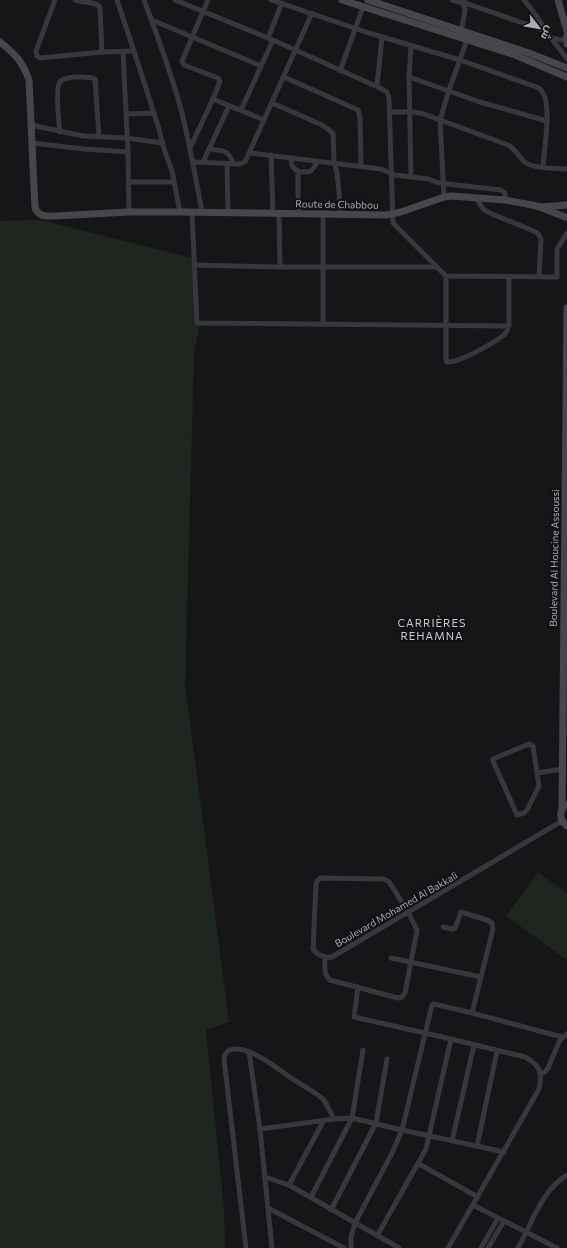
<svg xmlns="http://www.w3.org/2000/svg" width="567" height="1248" viewBox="0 0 567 1248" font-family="Commissioner,Cairo,sans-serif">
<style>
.green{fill:#1e261f}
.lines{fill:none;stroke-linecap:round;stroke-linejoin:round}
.street{stroke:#37383d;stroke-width:5}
.secondary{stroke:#45474d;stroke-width:7}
.labels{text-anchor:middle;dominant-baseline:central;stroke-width:4;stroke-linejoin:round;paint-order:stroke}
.street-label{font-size:10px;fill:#a8adb8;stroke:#111113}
.neighbourhood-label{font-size:11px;letter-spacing:1px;fill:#c9ccd4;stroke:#111113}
</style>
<rect width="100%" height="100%" fill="#161618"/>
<g class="green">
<path d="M41,220L196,259L199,327L194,354L185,684L229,1022L206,1030L224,1208L225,1248H0V221Z"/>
<path d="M538,872L567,893V960L506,916Z"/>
</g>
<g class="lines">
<g class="street">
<path d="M55,0L36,51L37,56L40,58L102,52L134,51"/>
<path d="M75,0C83,3 95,1 100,7L102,52"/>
<path d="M117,0L134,51L159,129L164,149L172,171L180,212"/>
<path d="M144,0C158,37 172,75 182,113C190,146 196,179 202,212"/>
<path d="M175,0L273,40L380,88L387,92L389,98L393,223L446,276L557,277V249L567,233"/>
<path d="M271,0L369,33L460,60L539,88C541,90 543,93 544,95C551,111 544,150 543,167"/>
<path d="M452,0L471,5L546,31"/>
<path d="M524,0L536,15L546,31L567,59"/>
<path d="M152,20L261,66"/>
<path d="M461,33L465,10L463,3L465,0"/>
<path d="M268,38L282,3"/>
<path d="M552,38L561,40L567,37"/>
<path d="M411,46L409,77L411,177"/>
<path d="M123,52L128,152L129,212"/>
<path d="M340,71L363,7"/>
<path d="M284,77L358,110L360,117L361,166"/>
<path d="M409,77L480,102L547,121"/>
<path d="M377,86L382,37"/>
<path d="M213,99L264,120"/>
<path d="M272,103L322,125L333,133L334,163L337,172L341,214"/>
<path d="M241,110L273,40"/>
<path d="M389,112H414L424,114L508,145C516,149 519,158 526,163C535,169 556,168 567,169"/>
<path d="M126,114L154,113"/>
<path d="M31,125L83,136L127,138L163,143"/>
<path d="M60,132C59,123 55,88 60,82C63,78 69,78 74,77C81,77 89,76 95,79L99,137"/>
<path d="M32,143L84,149L128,152"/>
<path d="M190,148L213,99L220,81L218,78L184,65L182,61L208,0"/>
<path d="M209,149C223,151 229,149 233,164"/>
<path d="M249,153L381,169L395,175L428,179L439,183L501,190L505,193V200"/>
<path d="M271,155L273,213"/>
<path d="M291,158C290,170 300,174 311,171L315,166L317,161"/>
<path d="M193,162L240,164L245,162L312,13"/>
<path d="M203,162L229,106"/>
<path d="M227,164L228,212"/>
<path d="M129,182H174"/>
<path d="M444,197L440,120L449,90L467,40"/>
<path d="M476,198L484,210L492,214L536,232L539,235L541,239L539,277"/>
<path d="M192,212L197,323L509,326"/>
<path d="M279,213L280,267"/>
<path d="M298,213V171"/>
<path d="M195,265L280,267H437"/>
<path d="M446,276V360L447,362C459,363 496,342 505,334C507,331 508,329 509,326V277"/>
<path d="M323,324V213"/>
<path d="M529,744L533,746L539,786L527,810L524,813L517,815L493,761V759Z"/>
<path d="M537,773L563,769"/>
<path d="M443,927L453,929L455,928L461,912L487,920L492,923L493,929L472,1013"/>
<path d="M325,957C325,966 323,974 330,980L398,998L402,997L405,993L417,930L408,912L390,883L388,881L383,879L320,878L316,883L313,949C317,955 325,958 332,957L562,821"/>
<path d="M391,958L481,977"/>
<path d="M358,987L354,1017L451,1039L525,1057C540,1065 543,1073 539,1089L448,1248"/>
<path d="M249,1052L260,1129L272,1248"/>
<path d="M540,1074L545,1072L548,1068L560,1040L567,1034"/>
<path d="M260,1129L334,1119L352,1118L402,1130L504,1152"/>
<path d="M452,1141L474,1045"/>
<path d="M477,1146L497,1051"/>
<path d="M419,1164L478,1197"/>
<path d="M265,1177L289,1185L399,1248"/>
<path d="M289,1185L324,1120"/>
<path d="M311,1197L352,1118L363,1050"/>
<path d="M473,1205L557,1248"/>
<path d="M268,1208L344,1248"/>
<path d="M331,1210L376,1123L387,1059"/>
<path d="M377,1236L426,1149L451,1039"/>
<path d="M246,1248L224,1059C225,1046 240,1048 249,1052C264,1057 278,1069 291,1078C302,1085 313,1091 323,1099L327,1105L334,1119"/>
<path d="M351,1248V1237L355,1223L392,1153L402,1130L432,1005L434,1004L472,1013L562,1037"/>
<path d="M481,1248L498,1218"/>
<path d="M488,1248L504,1221"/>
<path d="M518,1248C532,1223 542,1190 567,1175"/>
</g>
<g class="secondary">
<path d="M342,0L515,55L567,77"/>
<path d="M368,0L529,53L567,68"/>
<path d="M558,0L567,31"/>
<path d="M567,35V44"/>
<path d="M0,42C15,54 23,62 29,80L35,208C39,217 47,216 55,216L129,212H180L386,215L401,212L444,197L451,196L505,200L532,205L540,207L565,217"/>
<path d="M540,207L567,205"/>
<path d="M565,805C559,812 559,821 567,826"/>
<path d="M562,809L567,308"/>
</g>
</g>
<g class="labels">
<g class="street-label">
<text transform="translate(337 204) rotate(1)">Route de Chabbou</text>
<text transform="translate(554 558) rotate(-89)">Boulevard Al Houcine Assoussi</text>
<text transform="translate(396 909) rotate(-30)">Boulevard Mohamed Al Bakkali</text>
</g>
<g class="neighbourhood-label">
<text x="432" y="622">CARRIÈRES<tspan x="432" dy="13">REHAMNA</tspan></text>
</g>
</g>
<g transform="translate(539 28) rotate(121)" stroke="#111113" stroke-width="3" paint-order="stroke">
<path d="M0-3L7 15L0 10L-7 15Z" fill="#a8adb8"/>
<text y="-6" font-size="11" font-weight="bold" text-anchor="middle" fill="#a8adb8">ش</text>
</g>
</svg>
